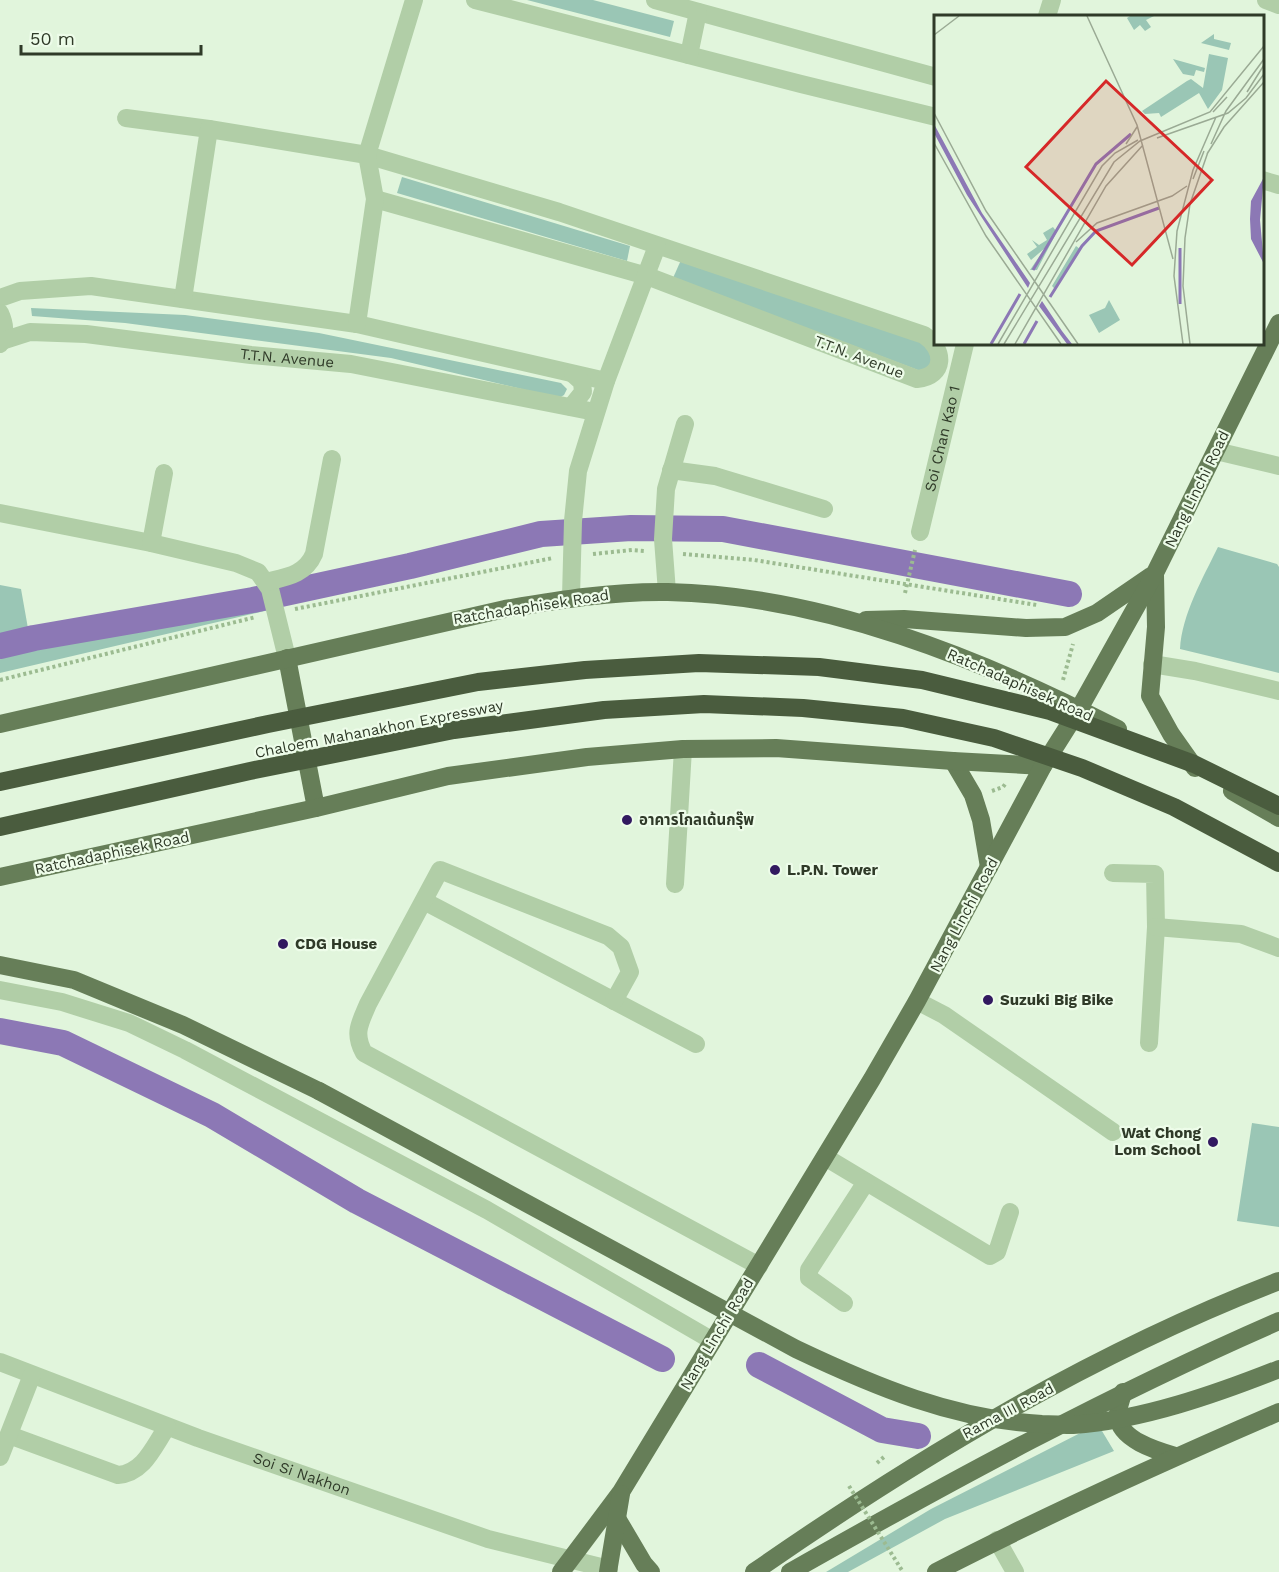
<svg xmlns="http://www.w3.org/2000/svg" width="1279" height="1572" viewBox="0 0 1279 1572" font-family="'Work Sans','Noto Sans Thai',sans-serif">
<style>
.green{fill:#9ac6b5}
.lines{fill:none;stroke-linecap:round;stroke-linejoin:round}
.canal{stroke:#8c78b5;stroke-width:26}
.path{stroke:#9cbb91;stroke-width:4;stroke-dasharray:3 3;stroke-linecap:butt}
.minor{stroke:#b1cea7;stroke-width:18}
.major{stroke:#667e58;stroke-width:18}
.path-bridge{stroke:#9cbb91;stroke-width:4;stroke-dasharray:3 3;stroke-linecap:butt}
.major-bridge{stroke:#667e58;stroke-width:18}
.highway-bridge{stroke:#4a5c3e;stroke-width:18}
.poi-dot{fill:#321960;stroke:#edfce9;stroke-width:2}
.labels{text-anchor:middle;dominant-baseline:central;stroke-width:4.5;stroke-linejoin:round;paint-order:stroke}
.street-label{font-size:15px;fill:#2f3a28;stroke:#edfce9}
.poi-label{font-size:15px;font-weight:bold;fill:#2f3a28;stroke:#edfce9;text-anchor:start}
.inset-river{fill:none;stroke:#8c78b5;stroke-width:3}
.inset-road{fill:none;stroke:#9aaa94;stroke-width:1.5}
.view{fill:#d62828;fill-opacity:0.15;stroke:#d62828;stroke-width:3}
.inset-edge{fill:none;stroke:#2f3a28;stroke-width:3}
</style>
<rect width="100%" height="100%" fill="#e1f5dc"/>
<g class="green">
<path d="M527,0H593L674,21L670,37Z"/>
<path d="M402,177L630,246L627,261L397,193Z"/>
<path d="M681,260L924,343L930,350L932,362L923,372L673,278Z"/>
<path d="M31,308L185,315L319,333L561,383L567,389L564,395L559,398L391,358L125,323L32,316Z"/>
<path d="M1218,547L1277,564L1279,567V673L1180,649C1182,614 1203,578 1218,547Z"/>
<path d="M0,585L21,589L29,634L262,592L269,610L0,673Z"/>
<path d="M1252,1123L1279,1127V1227L1237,1221Z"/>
<path d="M1099,1426L1114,1451L945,1519L848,1572H826L931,1509L1090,1428Z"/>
</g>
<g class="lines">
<g class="canal">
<path d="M0,646L34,638L253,600L410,566L541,534L631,528L723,529L1069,594"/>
<path d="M0,1031L63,1043L212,1115L357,1201L662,1359"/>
<path d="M759,1365L882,1430L918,1436"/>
</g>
<g class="path">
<path d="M593,554L632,550L645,551"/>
<path d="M683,554L754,560L1037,605"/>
<path d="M905,593L915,550"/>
<path d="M295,609L553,558"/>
<path d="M0,680L256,617"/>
<path d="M1063,680L1073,644"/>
<path d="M992,791L1003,787L1006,783"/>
<path d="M877,1463L884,1457"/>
</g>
<g class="minor">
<path d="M475,0L801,84L936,117"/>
<path d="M655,0L936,77"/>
<path d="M1266,0L1279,5"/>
<path d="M1047,16L1052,0"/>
<path d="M689,55L698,12"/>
<path d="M126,118L209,129"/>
<path d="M1262,180L1279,185"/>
<path d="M0,298L20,291L91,286L357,324L606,381"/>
<path d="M183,299L209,129L367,155L559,212L924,335C945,349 946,376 917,379L647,276L375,199"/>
<path d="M0,313C5,324 6,333 0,344"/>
<path d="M357,324L375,199L367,155L414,0"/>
<path id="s1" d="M2,341L30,332L86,334L251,355L351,364L595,412"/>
<path d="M571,407L583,392L582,382L573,374"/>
<path d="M1216,451L1279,466"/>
<path d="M671,470L715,476L824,509"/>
<path d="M0,513L151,543L236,563L258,572L270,589L287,658"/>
<path id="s2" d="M920,532L965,344"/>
<path d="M151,543L164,473"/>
<path d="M266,582C286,577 305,575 314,554L332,459"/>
<path d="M667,592L663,539L666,489L685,424"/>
<path d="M571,597L573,521L578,471L606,381L657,246"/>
<path d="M1152,664L1195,671L1279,691"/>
<path d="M1113,873L1155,874L1156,927L1149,1043"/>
<path d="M675,884L683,749"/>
<path d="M424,901L696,1044"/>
<path d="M1156,927L1241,934L1279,948"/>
<path d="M0,990L62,1002L129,1023L185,1050L487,1210L713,1341"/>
<path d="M614,1001L630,972L621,947L608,936L440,870L368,1004C360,1023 353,1033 364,1053L759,1266"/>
<path d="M917,1001L944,1015L1113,1132"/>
<path d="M825,1157L990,1256L997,1252L1010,1212"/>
<path d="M844,1303L809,1278V1270L866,1182"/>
<path id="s3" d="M0,1362L198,1438L488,1539L609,1569"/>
<path d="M9,1435L118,1475C144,1473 154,1446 167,1427"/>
<path d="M0,1457L32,1375"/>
<path d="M997,1540L1015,1572"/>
</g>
<g class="major">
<path d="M1155,575L1156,627L1150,696L1171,734L1195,768"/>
<path d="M866,620L904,619L1026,628L1065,627L1097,613L1151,576"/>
<path d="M287,658L316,808"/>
<path d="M0,724L505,609C559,600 613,591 668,592C823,595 982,659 1118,729"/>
<path d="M953,761L973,795L981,820L989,867"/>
<path d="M1232,791L1279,818"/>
<path d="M0,877L316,808L448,776L587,757L683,749L776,748L953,761L1043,766"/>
<path d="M0,965L74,980L183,1025L319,1091"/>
<path d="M1123,1392C1122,1399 1117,1409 1118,1416C1119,1440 1158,1451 1175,1456"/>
<path d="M618,1520L644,1564L651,1572"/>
<path d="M561,1572L621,1492L872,1079L917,1001L1043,766L1079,709L1155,573L1279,323"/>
<path d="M608,1572L621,1494"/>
<path d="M754,1572C918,1458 1092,1353 1279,1281"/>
<path d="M790,1572C951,1481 1109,1395 1279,1321"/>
<path d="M936,1572C1048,1514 1163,1462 1279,1412"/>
</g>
<path class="path-bridge" d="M849,1486L903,1572"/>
<path class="major-bridge" d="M319,1091L796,1349C874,1386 954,1420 1042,1424C1052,1424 1063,1425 1073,1425C1142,1420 1216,1394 1279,1369"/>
<g class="highway-bridge">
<path d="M0,782L268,724L478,682L585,670L699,663L819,667L922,680L1050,711L1194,764L1279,806"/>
<path d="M0,827L250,771L454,730L604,710L704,704L803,708L903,718L994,738L1082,768L1174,807L1279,863"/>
</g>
</g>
<g class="poi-dot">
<circle cx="627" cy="820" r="6"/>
<circle cx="775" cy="870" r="6"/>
<circle cx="283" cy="944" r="6"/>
<circle cx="988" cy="1000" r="6"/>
<circle cx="1213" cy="1142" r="6"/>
</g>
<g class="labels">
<g class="street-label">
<text transform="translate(859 357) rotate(21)">T.T.N. Avenue</text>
<text stroke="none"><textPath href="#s1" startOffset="288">T.T.N. Avenue</textPath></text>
<text stroke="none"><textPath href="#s2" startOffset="96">Soi Chan Kao 1</textPath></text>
<text transform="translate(1197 489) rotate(-64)">Nang Linchi Road</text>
<text transform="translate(531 607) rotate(-9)">Ratchadaphisek Road</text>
<text transform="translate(1020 685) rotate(24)">Ratchadaphisek Road</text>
<text transform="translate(379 729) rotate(-11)">Chaloem Mahanakhon Expressway</text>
<text transform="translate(112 853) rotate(-12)">Ratchadaphisek Road</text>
<text transform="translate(964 915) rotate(-62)">Nang Linchi Road</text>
<text transform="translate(717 1334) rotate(-59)">Nang Linchi Road</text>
<text transform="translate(1008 1411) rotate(-28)">Rama III Road</text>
<text stroke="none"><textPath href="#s3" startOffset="322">Soi Si Nakhon</textPath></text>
</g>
<g class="poi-label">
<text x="639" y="820">อาคารโกลเด้นกรุ๊พ</text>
<text x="787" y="870">L.P.N. Tower</text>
<text x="295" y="944">CDG House</text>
<text x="1000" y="1000">Suzuki Big Bike</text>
<text x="1201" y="1133" text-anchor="end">Wat Chong<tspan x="1201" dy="17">Lom School</tspan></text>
</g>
</g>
<g transform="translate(934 15)">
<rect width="330" height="330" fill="#e1f5dc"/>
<path d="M196,1H220L212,5L217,12L211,16L206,10L200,15L193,3ZM280,19V24L297,28L295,35L267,28ZM275,39L294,43L288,75L274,94L265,78L227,102L225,98L211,99L208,96L253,66L257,64L269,73ZM239,44L271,53L270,57L262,55L260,61L249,59ZM128,207L103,255H96L111,233L97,245L93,239L103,232L98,225L105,230L113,225L109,218L119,212L122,216ZM142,231L146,234L121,274L118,271ZM175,285L186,305L165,318L155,300L171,293Z" fill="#9ac6b5"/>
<path d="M0,109L48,198L96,268L94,273L33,180L0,118ZM330,162L326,205L330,249L317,224L316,204L317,186ZM108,286L128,316L138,329H133L105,291Z" fill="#8c78b5"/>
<path class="inset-river" d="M246,233V289M99,255L162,149L197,119M116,282L148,231L162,216L225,193M57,329L86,279M90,329L103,306"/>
<path class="inset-road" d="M153,1L203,110L239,244M0,20L25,1M313,77L330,50M279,97L293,82M0,98L52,196L144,329M223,123L294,98L312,83L330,59M0,128L52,221L127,329M192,129L203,112M277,129L292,96L330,44M273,139L290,112L330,67M259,164L270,136M142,227L163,208L238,181L253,171M64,329L168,151L181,138L204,125M70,329L180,147L206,126L276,97L330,31M81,329L172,171L209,130M249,329L240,261L243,216L259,155L282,102M256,329L249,271L251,223L256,189L274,137"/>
<path class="view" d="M172,66L278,165L198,250L92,152Z"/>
<rect width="330" height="330" class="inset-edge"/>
</g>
<path d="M21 45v9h180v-9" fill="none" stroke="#2f3a28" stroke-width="3"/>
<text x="30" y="45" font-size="18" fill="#2f3a28" stroke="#edfce9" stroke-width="4.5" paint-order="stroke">50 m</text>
</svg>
